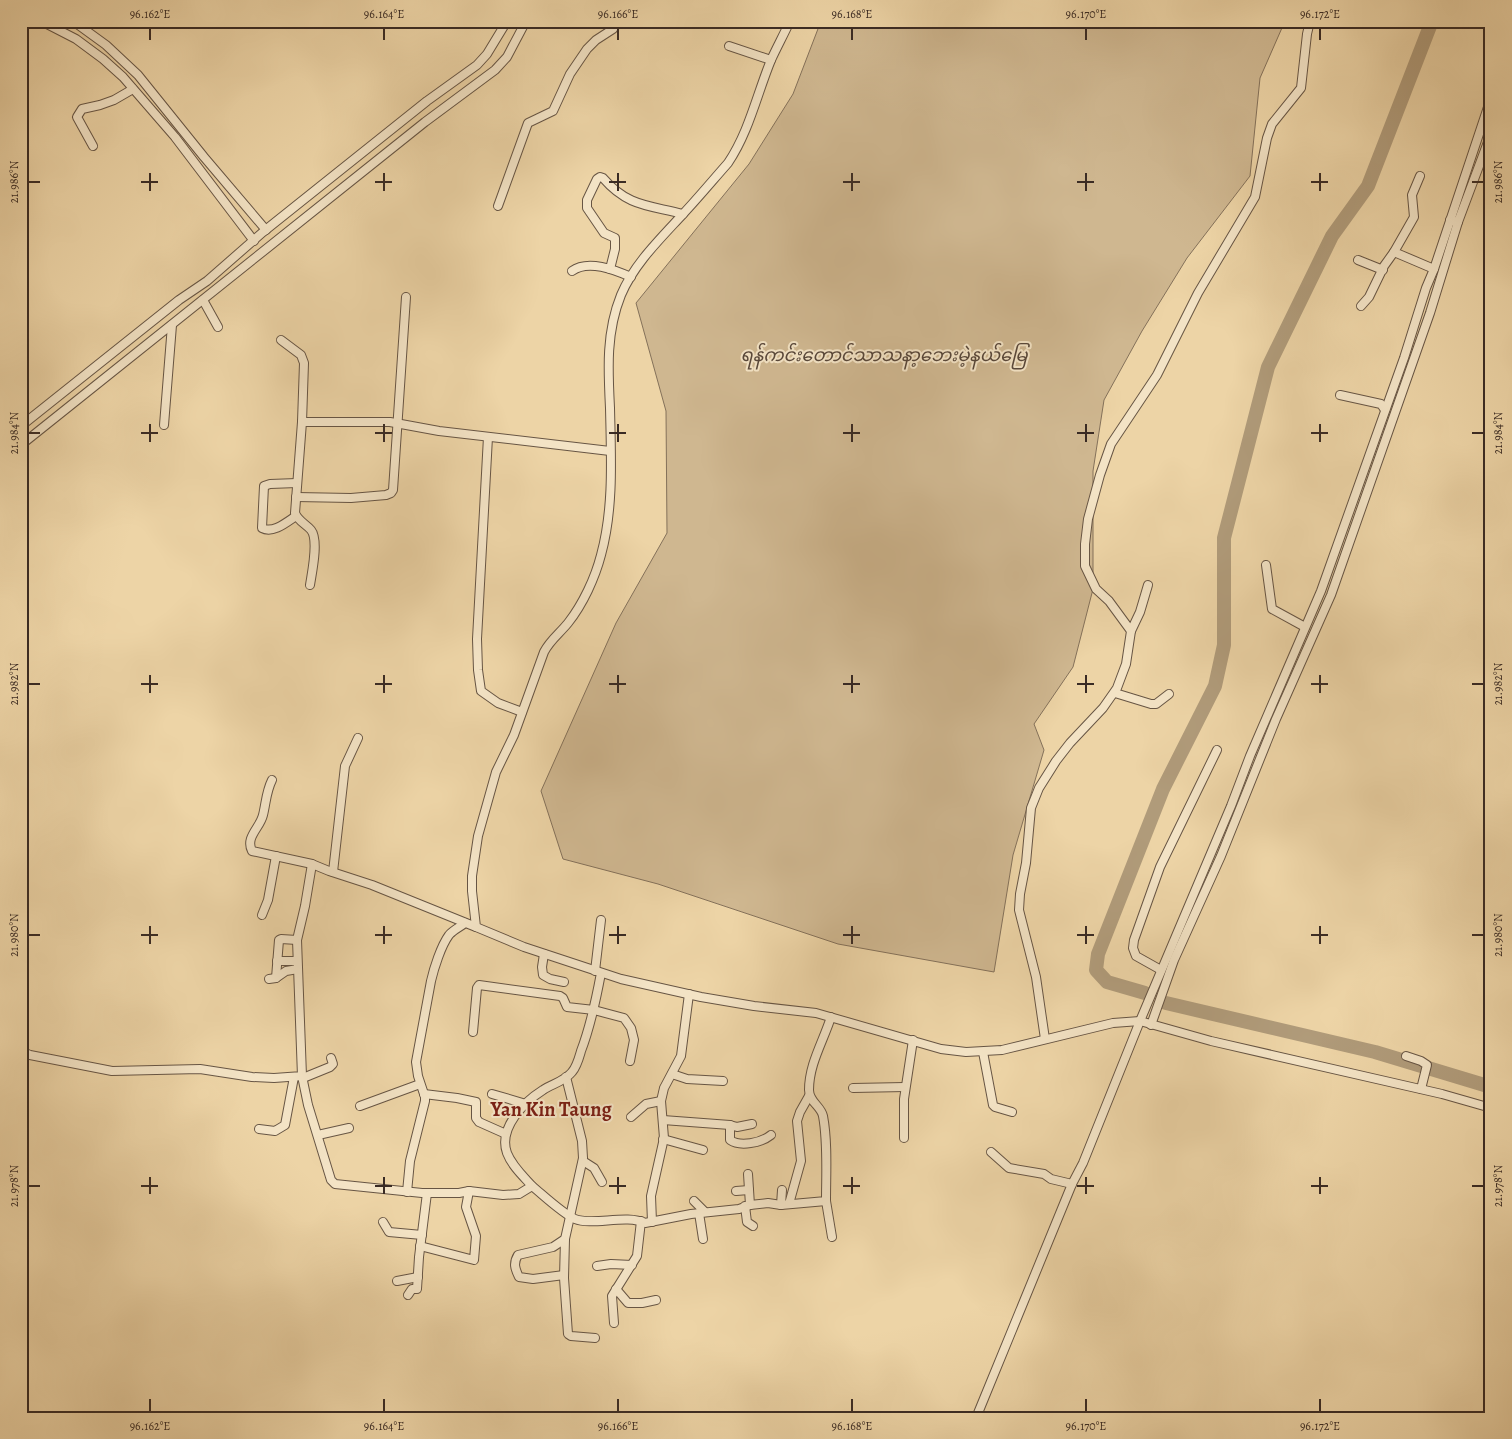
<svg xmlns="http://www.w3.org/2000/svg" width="1512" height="1439" viewBox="0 0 1512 1439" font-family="Alegreya,'Noto Sans Myanmar',serif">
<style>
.green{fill:#cfb790;stroke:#84715a}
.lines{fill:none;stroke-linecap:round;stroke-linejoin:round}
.river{stroke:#b09b7a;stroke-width:14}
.street-casing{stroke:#675544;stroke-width:10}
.street{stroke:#f3e3c5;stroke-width:8}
.ticks{fill:none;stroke:#3a2b24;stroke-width:2}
.labels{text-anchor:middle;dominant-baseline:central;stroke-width:4;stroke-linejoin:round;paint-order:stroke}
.park-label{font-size:18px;font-style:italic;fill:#58473a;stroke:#f3e3c5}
.quarter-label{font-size:20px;font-weight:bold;fill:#7a1f14;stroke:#f3e3c5}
.neatline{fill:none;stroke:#3a2b24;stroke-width:2}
.ticks-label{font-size:12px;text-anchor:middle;fill:#3a2b24}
</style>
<rect width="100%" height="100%" fill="#edd4a6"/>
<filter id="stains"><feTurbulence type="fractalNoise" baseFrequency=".004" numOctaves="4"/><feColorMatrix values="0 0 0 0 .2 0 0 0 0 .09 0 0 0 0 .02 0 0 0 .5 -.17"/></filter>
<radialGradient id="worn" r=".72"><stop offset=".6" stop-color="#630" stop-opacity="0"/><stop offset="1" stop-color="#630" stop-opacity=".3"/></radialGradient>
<path class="green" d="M821,21H1285L1260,78L1250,176L1187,258L1142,331L1104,400L1093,471V589L1073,667L1034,724L1044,750L1013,855L994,972L838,944L658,884L563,859L541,791L616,623L667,533L666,411L636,303L749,164L793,94Z"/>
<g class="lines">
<g class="river">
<path d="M1145,993L1107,982L1096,970L1098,954L1163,789L1215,686L1224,645V538L1268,367L1332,236L1368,186L1432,21"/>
<path d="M1166,1003L1375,1052L1491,1087"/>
</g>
<defs>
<g id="street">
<path d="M41,21L76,39L103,59L123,77L175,137L254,241"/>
<path d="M73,21L106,45L138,75L204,157L266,230"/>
<path d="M790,21C784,34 777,47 771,60C757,94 749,132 728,163C713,180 698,198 683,214C660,239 634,264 621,295C606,332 608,369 610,408C611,456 614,508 601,555C595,578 583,604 568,623C560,633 550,640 544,652L514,735L496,772L478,836L472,876V891L476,927L524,947L621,979L701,997L754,1006L816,1013L941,1049L966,1052L1002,1050L1113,1023L1140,1021L1211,1041L1442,1094L1491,1108"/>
<path d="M729,46L771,60"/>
<path d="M93,146L77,117L82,109L100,105L114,100L133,89"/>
<path d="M1420,176L1412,195L1414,217L1394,252L1434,269"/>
<path d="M498,206L528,123L553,111L570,74L587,49L596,40L613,29L618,21"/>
<path d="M1458,222L1491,134"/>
<path d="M1358,260L1383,270"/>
<path d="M610,269L615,249V238L604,233L587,208V200L597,179L600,177L603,178C628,207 649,205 683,214"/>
<path d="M572,271C588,259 615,270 631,277"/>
<path d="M203,300L218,327"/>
<path d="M1361,306L1369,297L1384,266L1394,252"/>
<path d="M281,340L301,355L304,363L302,422"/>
<path d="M1340,395L1381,404L1385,410"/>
<path d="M164,425L172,325"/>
<path d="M21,426L179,300L207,281L263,232L427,101L477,65L487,54L507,21"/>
<path d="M488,437L477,639L478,670L481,691L498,703L522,712"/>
<path d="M21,445L425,122L495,70L507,57L526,21"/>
<path d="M296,497L351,498L386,495L391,493L393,490L406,297"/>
<path d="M296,516C287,522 273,534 262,528L264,486L270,484L297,483"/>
<path d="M1266,565L1272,609L1305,627"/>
<path d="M310,585C312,572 319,540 311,530C306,524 298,521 295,513L302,422H390L439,431L610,451"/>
<path d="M1131,631L1140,612L1148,585"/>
<path d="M1115,693L1151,704H1156L1169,694"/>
<path d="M272,780C266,792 266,803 263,815C260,828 245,837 252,851L312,864L329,871L372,885L476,927"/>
<path d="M333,872L345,766L358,738"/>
<path d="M262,915L268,900L276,856"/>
<path d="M544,954L542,967L543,975L550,979L564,982"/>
<path d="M277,961H297"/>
<path d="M1161,970L1136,956L1133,948L1134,940L1160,867L1217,750"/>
<path d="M595,971L601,920"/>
<path d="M276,978L279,940L281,939L297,940"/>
<path d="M269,979L276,978L286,971L298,969"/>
<path d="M1151,1025L1174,960L1221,856L1276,719L1331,595L1430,313L1458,222L1450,220"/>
<path d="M473,1032L477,988L479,985L560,996L563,998L567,1007L594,1010L624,1018L631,1028L634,1040L630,1061"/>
<path d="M1045,1039L1036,977L1019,910L1020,894L1026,863L1031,808L1039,788L1056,761L1070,743L1103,708L1117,688L1126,664L1131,631L1109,601L1096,589L1085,566V544L1088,519L1100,475L1111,444L1157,375L1198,293L1255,197L1267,138L1272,124L1301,88L1307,34L1310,21"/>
<path d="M21,1051L30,1055L112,1071L200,1069L252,1077L274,1078L302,1076L297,940L305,906L312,864"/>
<path d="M983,1052L993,1105L995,1107L1012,1112"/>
<path d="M1406,1056L1421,1061L1427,1065L1421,1089"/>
<path d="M672,1074L687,1079L723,1081"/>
<path d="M302,1076L308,1105L331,1180L335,1184L422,1193H459L469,1191L503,1195L519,1194L532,1186C523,1176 512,1166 507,1153C498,1128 524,1102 543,1090C552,1084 565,1081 572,1072C577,1066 579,1058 581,1051C591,1025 596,1000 601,973"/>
<path d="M303,1078L330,1067L333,1064L331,1058"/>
<path d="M853,1088L905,1087"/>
<path d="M424,1094L457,1098L476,1102V1118L479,1122L506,1134"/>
<path d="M492,1094L526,1104"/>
<path d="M360,1106L420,1084"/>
<path d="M631,1117L646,1104L661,1101"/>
<path d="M663,1120L730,1125L737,1127L752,1124"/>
<path d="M730,1125V1140C740,1147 761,1143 771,1135"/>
<path d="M259,1129L275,1131L285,1125L294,1077"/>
<path d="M318,1135L349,1128"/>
<path d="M904,1138V1099L913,1040"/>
<path d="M663,1139L703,1150"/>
<path d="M991,1152L1009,1168L1044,1174L1051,1179L1072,1184"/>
<path d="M583,1161L594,1168L602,1182"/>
<path d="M748,1174L750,1205"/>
<path d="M532,1186C543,1195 563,1214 575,1219C592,1226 627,1214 645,1223L691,1214L739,1209L750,1205L768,1203L781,1205L826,1201C826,1174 828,1143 823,1116C821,1106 809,1102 809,1090C809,1064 823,1042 831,1017"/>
<path d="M736,1191L749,1190"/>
<path d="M407,1192L410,1161L425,1101V1097L418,1076L416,1062L431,981C434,968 441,946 449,935C453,930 460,927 465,923"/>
<path d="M694,1201L705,1212"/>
<path d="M826,1201L832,1237"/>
<path d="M789,1204L801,1161L797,1121L800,1112L809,1096"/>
<path d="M781,1205L782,1190"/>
<path d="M745,1206L747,1222L753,1226"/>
<path d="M699,1213L703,1239"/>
<path d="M383,1222L389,1232L422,1235"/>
<path d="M652,1222L651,1196L664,1138L661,1101L664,1088L681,1056L689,994"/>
<path d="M565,1239L564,1278L568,1334L571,1336L595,1338"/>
<path d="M420,1246L474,1260L476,1236L466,1207L469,1191"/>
<path d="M597,1266L611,1264L632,1265"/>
<path d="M564,1275L533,1279L519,1277C515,1269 513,1263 518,1255L553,1247L565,1239L583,1158L582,1141L566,1077"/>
<path d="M397,1281L418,1277"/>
<path d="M616,1289L628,1303H642L656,1300"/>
<path d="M408,1295L412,1289H417L419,1257L427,1193"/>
<path d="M614,1323L612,1296L637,1256L641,1221"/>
<path d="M976,1418L1072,1184L1083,1163L1140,1021L1231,806L1250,756L1321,591L1404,358L1426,288L1434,269L1491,98"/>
</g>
</defs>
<use href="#street" class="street-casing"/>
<use href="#street" class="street"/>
</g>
<path class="ticks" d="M150,28V40M384,28V40M618,28V40M852,28V40M1086,28V40M1320,28V40M150,173V191M384,173V191M618,173V191M852,173V191M1086,173V191M1320,173V191M28,182H40M141,182H158M375,182H392M609,182H626M843,182H860M1077,182H1094M1311,182H1328M1472,182H1484M150,424V442M384,424V442M618,424V442M852,424V442M1086,424V442M1320,424V442M28,433H40M141,433H158M375,433H392M609,433H626M843,433H860M1077,433H1094M1311,433H1328M1472,433H1484M150,675V693M384,675V693M618,675V693M852,675V693M1086,675V693M1320,675V693M28,684H40M141,684H158M375,684H392M609,684H626M843,684H860M1077,684H1094M1311,684H1328M1472,684H1484M150,926V944M384,926V944M618,926V944M852,926V944M1086,926V944M1320,926V944M28,935H40M141,935H158M375,935H392M609,935H626M843,935H860M1077,935H1094M1311,935H1328M1472,935H1484M150,1177V1194M384,1177V1194M618,1177V1194M852,1177V1194M1086,1177V1194M1320,1177V1194M28,1186H40M141,1186H158M375,1186H392M609,1186H626M843,1186H860M1077,1186H1094M1311,1186H1328M1472,1186H1484M150,1399V1412M384,1399V1412M618,1399V1412M852,1399V1412M1086,1399V1412M1320,1399V1412"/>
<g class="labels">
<g class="park-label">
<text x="884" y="355">ရန်ကင်းတောင်သာသနာ့ဘေးမဲ့နယ်မြေ</text>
</g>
<g class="quarter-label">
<text x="551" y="1109">Yan Kin Taung</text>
</g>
</g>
<rect width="1512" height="1439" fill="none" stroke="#edd4a6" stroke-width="55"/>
<rect x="28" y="28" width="1456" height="1384" class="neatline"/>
<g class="ticks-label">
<text x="150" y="18">96.162°E</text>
<text x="384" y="18">96.164°E</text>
<text x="618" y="18">96.166°E</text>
<text x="852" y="18">96.168°E</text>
<text x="1086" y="18">96.170°E</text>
<text x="1320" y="18">96.172°E</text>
<text transform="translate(14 182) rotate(-90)" y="4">21.986°N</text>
<text transform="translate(1498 182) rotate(-90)" y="4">21.986°N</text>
<text transform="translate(14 433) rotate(-90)" y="4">21.984°N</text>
<text transform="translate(1498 433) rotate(-90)" y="4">21.984°N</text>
<text transform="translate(14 684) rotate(-90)" y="4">21.982°N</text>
<text transform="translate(1498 684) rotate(-90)" y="4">21.982°N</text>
<text transform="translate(14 935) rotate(-90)" y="4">21.980°N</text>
<text transform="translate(1498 935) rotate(-90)" y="4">21.980°N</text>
<text transform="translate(14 1186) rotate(-90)" y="4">21.978°N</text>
<text transform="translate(1498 1186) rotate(-90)" y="4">21.978°N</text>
<text x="150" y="1430">96.162°E</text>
<text x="384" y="1430">96.164°E</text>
<text x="618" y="1430">96.166°E</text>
<text x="852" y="1430">96.168°E</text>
<text x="1086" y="1430">96.170°E</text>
<text x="1320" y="1430">96.172°E</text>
</g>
<rect width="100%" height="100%" filter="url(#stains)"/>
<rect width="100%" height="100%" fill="url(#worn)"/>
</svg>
